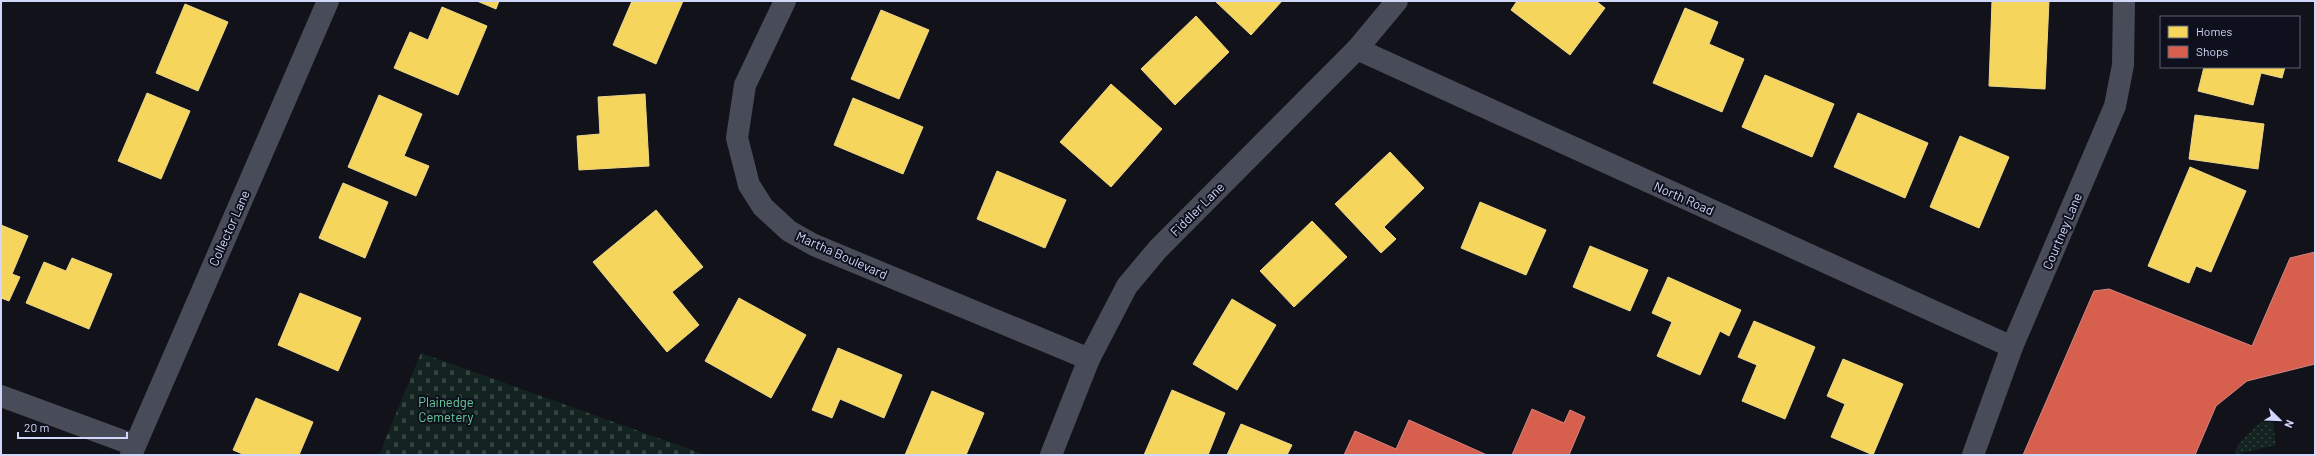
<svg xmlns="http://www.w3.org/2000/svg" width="2316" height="456" viewBox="0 0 2316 456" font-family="Barlow,sans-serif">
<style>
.grass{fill:url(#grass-dots)}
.cemetery{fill:url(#cemetery-stones)}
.homes{fill:#f6d55c;stroke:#ebd68b}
.shops{fill:#d6604d;stroke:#d48481}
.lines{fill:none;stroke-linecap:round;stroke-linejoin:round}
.minor{stroke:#484c59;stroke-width:22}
.labels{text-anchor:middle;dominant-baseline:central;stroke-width:4;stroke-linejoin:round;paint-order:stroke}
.street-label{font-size:13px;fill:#d1d7f9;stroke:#0f101d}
.park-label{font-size:13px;fill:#68ce99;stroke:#0f101d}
</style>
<defs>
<pattern id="grass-dots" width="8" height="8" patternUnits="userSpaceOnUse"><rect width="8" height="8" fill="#13231f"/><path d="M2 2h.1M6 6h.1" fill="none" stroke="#344240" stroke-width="1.8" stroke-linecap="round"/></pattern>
<pattern id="cemetery-stones" width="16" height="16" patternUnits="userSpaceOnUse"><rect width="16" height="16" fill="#13231f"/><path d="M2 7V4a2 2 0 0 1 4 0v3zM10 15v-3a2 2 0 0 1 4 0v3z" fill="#344240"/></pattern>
</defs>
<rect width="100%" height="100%" fill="#12131a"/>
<path class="grass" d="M2268,415L2272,417L2276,445L2238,454L2234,452L2242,440Z"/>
<path class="cemetery" d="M421,353L706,455H379Z"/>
<g class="homes">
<path d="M477,1H499L496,9Z"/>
<path d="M632,1H683L656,64L613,45Z"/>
<path d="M1215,1H1282L1251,35Z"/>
<path d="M1517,1H1596L1605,8L1570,55L1511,10Z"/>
<path d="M1992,1H2049L2045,89L1989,86Z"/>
<path d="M185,4L228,22L198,91L156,73Z"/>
<path d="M442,7L487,26L458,95L394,68L410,32L428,40Z"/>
<path d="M1685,8L1718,22L1709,44L1744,59L1722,112L1653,83Z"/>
<path d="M881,10L929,30L899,99L851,79Z"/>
<path d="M1196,16L1229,52L1175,105L1141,69Z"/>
<path d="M2204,67H2285L2282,78L2261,73L2253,105L2198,91Z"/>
<path d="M1765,75L1834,104L1812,157L1742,127Z"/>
<path d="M1111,84L1162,129L1111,187L1060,142Z"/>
<path d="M147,93L190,111L161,179L118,161Z"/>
<path d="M645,94L649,166L579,170L577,136L600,134L598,97Z"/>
<path d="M379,95L422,114L404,156L429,166L416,196L348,167Z"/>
<path d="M853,98L923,127L903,174L834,145Z"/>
<path d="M1858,113L1928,143L1905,198L1834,167Z"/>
<path d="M2195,115L2264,124L2258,169L2189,159Z"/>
<path d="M1960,136L2009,157L1979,228L1930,207Z"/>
<path d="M1390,152L1424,188L1384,227L1396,239L1381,253L1335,204Z"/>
<path d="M2190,167L2246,191L2211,272L2196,266L2189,283L2148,266Z"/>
<path d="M997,171L1066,200L1045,248L977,219Z"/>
<path d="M343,183L388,202L365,258L319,238Z"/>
<path d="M1480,202L1546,230L1526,275L1461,248Z"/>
<path d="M656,210L703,267L672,292L699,325L667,352L593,262Z"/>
<path d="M1312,221L1347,257L1294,307L1260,271Z"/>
<path d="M1,225L28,236L12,274L20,277L9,301L1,298Z"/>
<path d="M1590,246L1648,270L1630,311L1573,287Z"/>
<path d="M72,258L112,274L89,329L26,303L44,262L66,271Z"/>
<path d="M1668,277L1741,310L1729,336L1720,331L1700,375L1657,356L1672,322L1652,313Z"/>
<path d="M300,293L361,318L338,371L278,345Z"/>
<path d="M739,298L806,335L771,398L705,361Z"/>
<path d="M1232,299L1276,325L1237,390L1193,364Z"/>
<path d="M1754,321L1815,347L1785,419L1742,401L1757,365L1738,357Z"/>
<path d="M838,348L902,375L884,418L840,399L832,418L812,410Z"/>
<path d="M1843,359L1903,384L1873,455L1831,437L1845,404L1827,396Z"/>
<path d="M1172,390L1225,413L1208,455H1144Z"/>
<path d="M932,391L984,413L966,455H905Z"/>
<path d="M256,398L313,422L299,455H245L233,450Z"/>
<path d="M1241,424L1292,445L1287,455H1227Z"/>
</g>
<g class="shops">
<path d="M2315,252V364L2247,381L2216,406L2195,455H2023L2094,291L2109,289L2252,346L2290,258Z"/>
<path d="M1532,409L1564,423L1570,410L1585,417L1569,455H1512Z"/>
<path d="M1409,420L1487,455H1344L1355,431L1396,449Z"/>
</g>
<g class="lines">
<g class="minor">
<path d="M785,1L745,85L737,138L749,185L763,207L789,231L814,245L1089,359"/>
<path d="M1357,49L2012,347"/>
<path d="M1,396L134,445"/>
<path d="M131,455L328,1"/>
<path d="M1051,455L1089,359L1127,286L1158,249L1357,49L1397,1"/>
<path d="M1973,455L2012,347L2115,106L2123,65L2124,1"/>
</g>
</g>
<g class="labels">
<g class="street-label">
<text transform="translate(1684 198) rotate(24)">North Road</text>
<text transform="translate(1197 209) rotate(-45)">Fiddler Lane</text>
<text transform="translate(229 228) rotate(-66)">Collector Lane</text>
<text transform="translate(2062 231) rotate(-67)">Courtney Lane</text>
<text transform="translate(842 255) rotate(24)">Martha Boulevard</text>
</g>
<g class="park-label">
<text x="446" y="402">Plainedge<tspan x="446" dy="15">Cemetery</tspan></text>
</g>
</g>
<rect width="2316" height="456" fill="none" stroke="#d1d7f9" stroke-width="4"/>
<rect x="2160" y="16" width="140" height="52" fill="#0f101d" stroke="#5d6075"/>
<rect x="2168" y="26" width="20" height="12" fill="#f6d55c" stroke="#5d6075"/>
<text x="2196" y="36" font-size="12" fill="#d1d7f9">Homes</text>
<rect x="2168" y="46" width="20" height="12" fill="#d6604d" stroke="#5d6075"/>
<text x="2196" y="56" font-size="12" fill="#d1d7f9">Shops</text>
<g transform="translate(2280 420) rotate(113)" stroke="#0f101d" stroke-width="3" paint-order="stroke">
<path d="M0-3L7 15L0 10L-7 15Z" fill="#d1d7f9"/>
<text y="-6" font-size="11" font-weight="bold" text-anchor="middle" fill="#d1d7f9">N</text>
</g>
<path d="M18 432v6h109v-6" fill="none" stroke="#d1d7f9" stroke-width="2"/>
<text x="24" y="432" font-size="12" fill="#d1d7f9" stroke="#0f101d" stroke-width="3" paint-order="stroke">20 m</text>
</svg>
